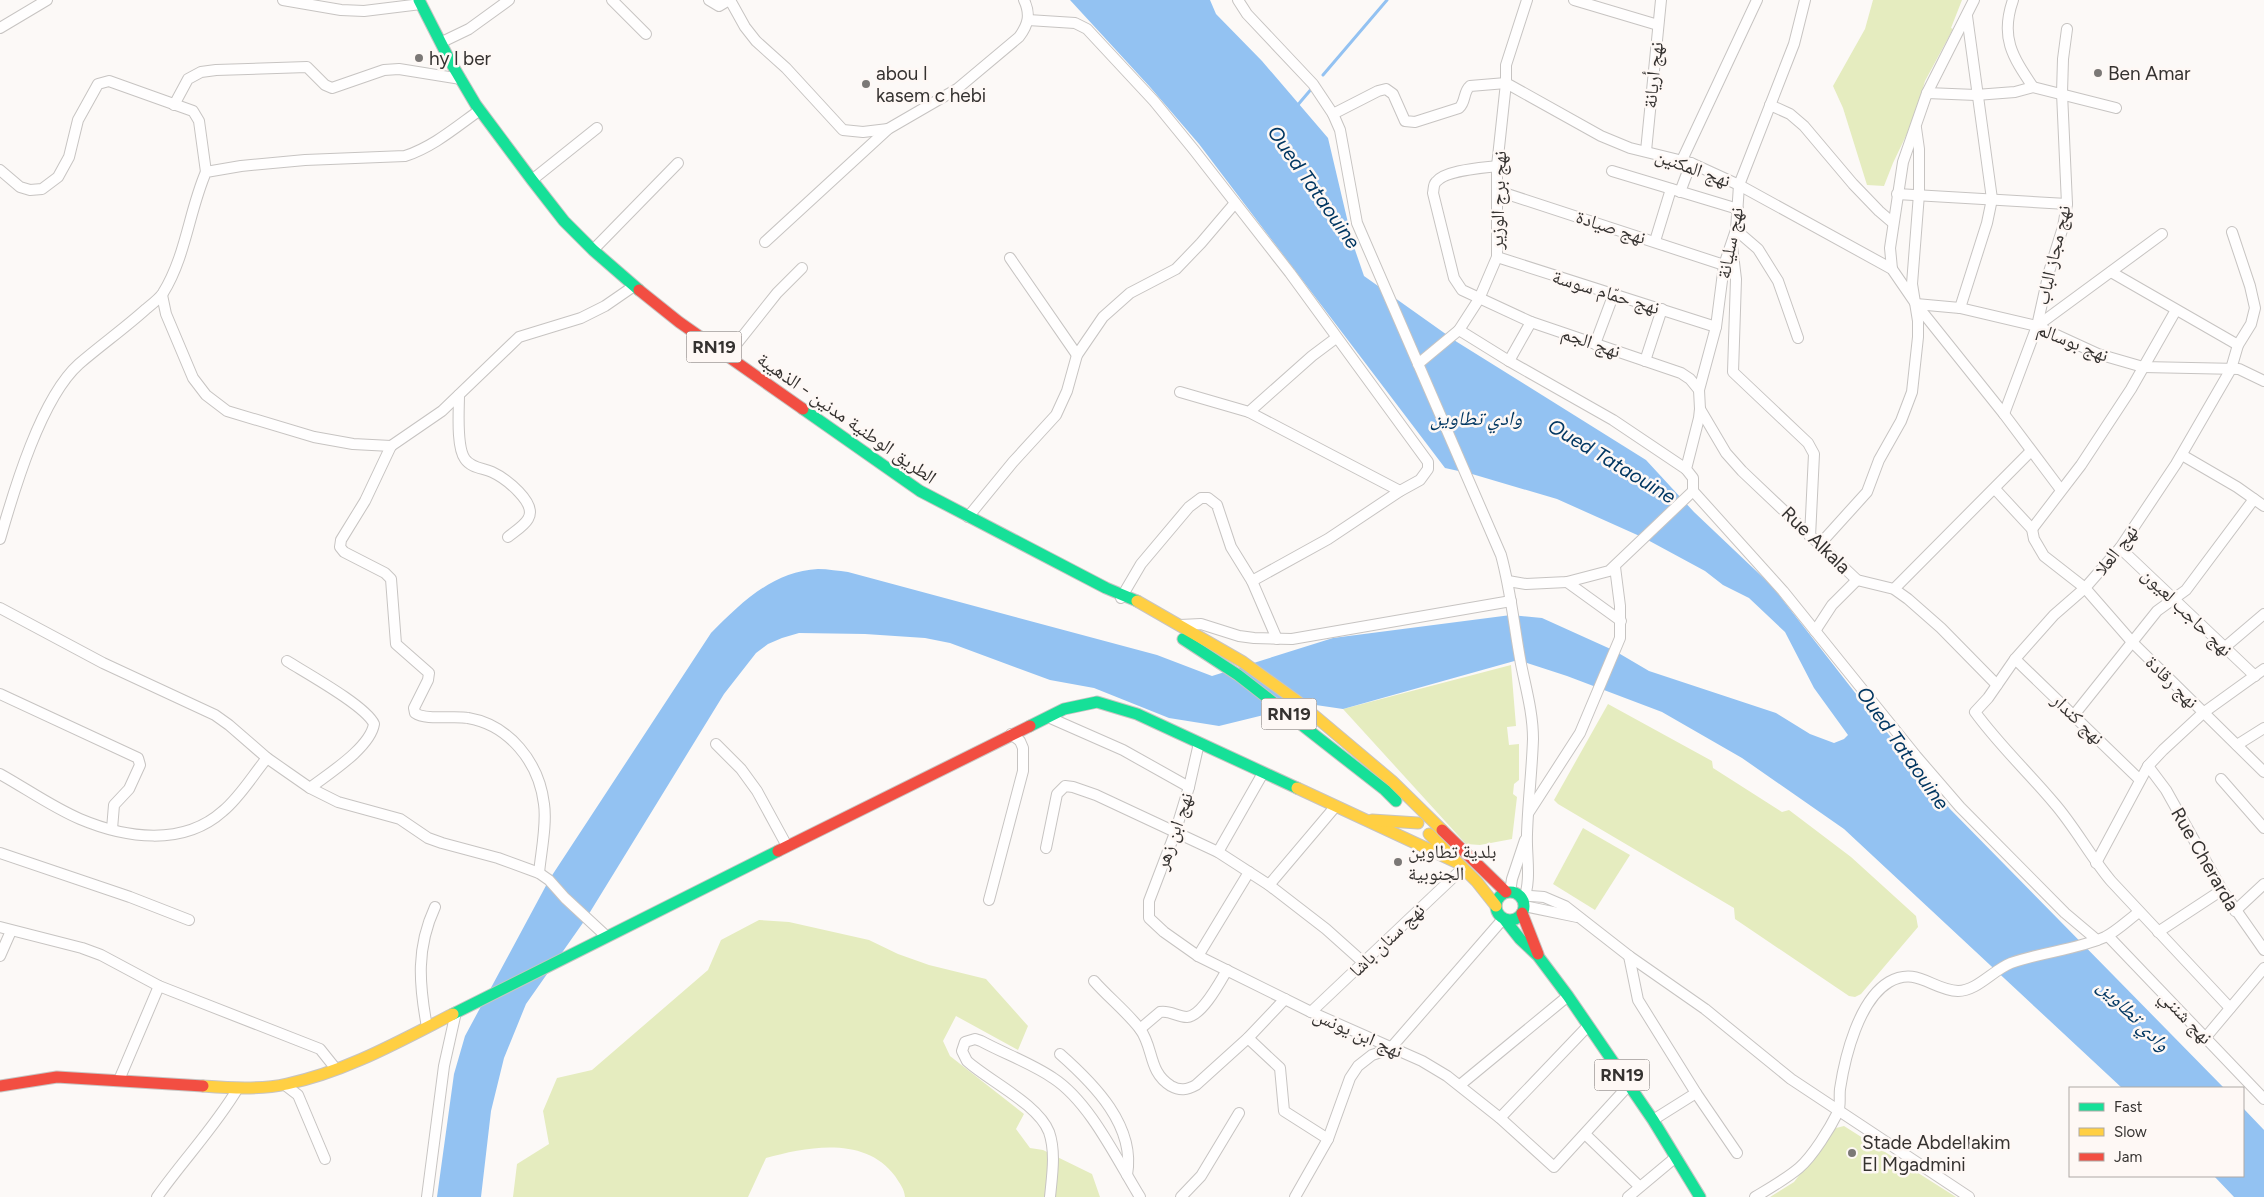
<svg xmlns="http://www.w3.org/2000/svg" width="2264" height="1197" viewBox="0 0 2264 1197" font-family="Figtree,'Noto Naskh Arabic',sans-serif">
<style>
.green{fill:#e5ecbf}
.water{fill:#93c2f2}
.lines{fill:none;stroke-linecap:round;stroke-linejoin:round}
.stream{stroke:#93c2f2;stroke-width:3}
.street-casing{stroke:#c7c4c2;stroke-width:12}
.fast-casing{stroke:#c7c4c2;stroke-width:13}
.slow-casing{stroke:#c7c4c2;stroke-width:13}
.jam-casing{stroke:#c7c4c2;stroke-width:13}
.street{stroke:#fffefe;stroke-width:10}
.fast{stroke:#16e098;stroke-width:11}
.slow{stroke:#ffcf43;stroke-width:11}
.jam{stroke:#f24e42;stroke-width:11}
.poi-dot{fill:#7b7876;stroke:#fef8f5;stroke-width:2}
.labels{text-anchor:middle;dominant-baseline:central;stroke-width:5;stroke-linejoin:round;paint-order:stroke}
.shield{fill:#fef8f5;stroke:#716d6b;stroke-width:1}
.shield-label{font-size:18px;font-weight:bold;fill:#353230}
.poi-label{font-size:19px;fill:#353230;stroke:#fef8f5;text-anchor:start}
.street-label{font-size:19px;fill:#353230;stroke:#fef8f5}
.water-label{font-size:20px;font-style:italic;fill:#023762;stroke:#fef8f5}
</style>
<rect width="100%" height="100%" fill="#fcf9f7"/>
<g class="green">
<path d="M1873,0H1962L1951,28L1953,29L1925,81L1914,119L1893,163L1884,186L1867,185L1843,108L1833,86L1865,29Z"/>
<path d="M1511,665L1516,726L1507,727L1509,745L1519,744V780L1514,784L1513,794L1517,797L1512,839L1480,845L1466,844L1343,709Z"/>
<path d="M1608,704L1712,761L1713,768L1782,812L1789,810L1851,857L1916,916L1918,927L1861,994L1855,997L1849,996L1735,919L1734,908L1558,804L1554,800Z"/>
<path d="M1583,828L1630,855L1595,910L1553,884Z"/>
<path d="M759,920L789,922L869,940L898,954L929,965L986,979L1028,1026L1018,1050L956,1016L943,1041L950,1056L1024,1114L1016,1129L1030,1148L1043,1150L1092,1174L1100,1197H905C904,1188 900,1184 895,1176C866,1136 808,1146 766,1158L748,1197H513L517,1164L549,1144L543,1111L557,1078L592,1070L708,970L721,940Z"/>
<path d="M1844,1126L1956,1197H1770L1794,1182L1836,1128Z"/>
</g>
<g class="water">
<path d="M1070,0H1210L1216,14L1262,61L1328,138L1353,244L1364,276L1457,342L1646,460L1694,512L1772,586L1867,708L1950,809L2224,1088H2122L1844,829L1742,758L1662,712L1567,676L1518,660L1343,709L1309,704L1219,726L1169,718L1094,688L1050,680L950,643L925,638L865,634L799,633L782,638L768,644L756,653L724,694L587,917L526,1004L504,1058L491,1111L481,1197H437L454,1074L465,1036L549,880L711,633C741,603 773,571 818,569C828,569 839,571 848,572L1157,655L1212,676L1333,638L1511,615L1542,618L1615,651L1649,671L1776,713L1810,734L1834,743L1844,739L1848,735L1814,688L1785,632L1749,598L1723,585L1705,571L1644,538L1557,499L1472,474L1445,468L1199,144L1150,87Z"/>
<path d="M2243,1108L2264,1130V1197H2234L2214,1176H2243Z"/>
</g>
<g class="lines">
<g class="stream">
<path d="M1323,75L1387,0"/>
<path d="M1296,107L1313,87"/>
</g>
<defs>
<g id="street">
<path d="M283,0L341,10L364,11L421,4"/>
<path d="M612,0L646,34"/>
<path d="M709,0L719,6L729,0"/>
<path d="M730,0L745,27L756,41L786,68L843,130L863,132L888,129"/>
<path d="M1238,0L1247,14L1313,84L1333,114L1340,130L1357,223L1501,555C1511,591 1514,627 1521,664C1526,689 1533,713 1533,739C1532,770 1528,802 1527,834C1526,856 1532,880 1523,902"/>
<path d="M1574,0L1658,25"/>
<path d="M2013,0C2000,37 2012,56 2033,87"/>
<path d="M1028,20L1075,23L1087,29L1154,101L1194,150L1290,273L1428,462V469L1420,480L1400,491L1328,539L1252,581"/>
<path d="M0,28L47,0"/>
<path d="M442,42L469,29L509,0"/>
<path d="M1506,83L1601,136L1630,148L1691,163L1739,185L1892,269L1916,304L2004,414L2061,490"/>
<path d="M1927,93L1976,95L2015,92L2033,87L2116,108"/>
<path d="M174,105L188,79L201,72L216,70L307,67L325,85L332,88L384,70L399,69L461,79"/>
<path d="M1770,105L1790,114L1804,126L1853,184L1879,211L1893,223"/>
<path d="M1333,114L1378,91L1386,89L1393,94L1405,121L1415,122L1459,108C1466,102 1463,92 1470,86L1506,83"/>
<path d="M1646,151L1661,0"/>
<path d="M1682,160L1757,0"/>
<path d="M1497,166C1482,168 1445,170 1436,182C1433,185 1434,189 1433,193L1454,278L1462,290L1531,322L1681,373L1690,379L1699,390"/>
<path d="M0,170L20,187L30,190L42,189L58,177L69,157L78,120L98,84L109,81L193,111L199,121L206,172"/>
<path d="M1612,171L1738,209"/>
<path d="M532,180L597,128"/>
<path d="M1498,191L1724,265"/>
<path d="M1680,192L1691,163"/>
<path d="M1897,194L2067,204"/>
<path d="M1736,230L1758,249L1778,281L1798,338"/>
<path d="M1655,241L1671,189"/>
<path d="M765,242L888,129L957,89L1019,37C1028,25 1031,15 1024,0"/>
<path d="M1732,246L1736,279L1733,372L1808,443L1814,454L1810,537"/>
<path d="M593,250L678,163"/>
<path d="M1497,257L1716,327"/>
<path d="M1010,258L1077,355"/>
<path d="M1892,269L1890,248L1903,162L1927,93L1974,0"/>
<path d="M2111,272L2238,345"/>
<path d="M162,295L166,314L193,378L206,395L227,411L314,437L353,444L391,446L442,411L519,337L581,318L605,306L634,286"/>
<path d="M1916,304L1960,308L2037,326L2098,354L2143,367L2239,369L2264,381"/>
<path d="M1960,308L1987,223L1992,199L1967,16"/>
<path d="M2037,326L2162,234"/>
<path d="M1459,330L1509,361L1613,420L1686,469"/>
<path d="M1595,344L1613,296"/>
<path d="M727,356L777,293L802,268"/>
<path d="M1509,361L1531,322"/>
<path d="M1645,361L1662,309"/>
<path d="M1418,364L1459,330L1479,299L1497,257V166L1506,83V65L1527,0"/>
<path d="M1180,392L1249,412L1312,356L1336,338"/>
<path d="M459,395C459,410 456,447 465,459C471,468 483,468 492,472C505,478 538,503 528,519C524,526 514,532 508,537"/>
<path d="M1700,409L1726,453L1742,471L1857,580L1894,589L1908,599L1941,628L1997,685"/>
<path d="M1249,412L1400,491"/>
<path d="M2004,414L2037,326L2049,272L2063,227L2067,204L2062,93L2063,59L2067,29"/>
<path d="M391,446L365,501L341,540L340,547L344,552L385,573L391,579L396,644L429,673L428,680L414,708L415,713C426,721 454,715 468,718C509,725 539,762 544,804C547,824 541,852 539,873"/>
<path d="M2182,455L2237,487L2264,506"/>
<path d="M1995,489L2032,529L2034,539L2044,556L2085,588L2133,643L2264,772"/>
<path d="M1693,491L1783,591L1916,756L1960,807L2065,913L2097,940"/>
<path d="M1693,491V478L1686,469L1699,418L1700,409L1699,390L1716,327L1724,265L1736,230L1739,185L1794,44L1805,0"/>
<path d="M968,517L1013,462L1056,415L1067,391L1077,355L1103,317L1130,293L1176,269L1201,243L1235,203"/>
<path d="M2032,529L2081,465L2131,389L2176,310"/>
<path d="M0,539C14,490 41,398 79,364C101,345 125,328 146,309C152,304 159,299 163,293C186,256 189,211 206,172L241,166L305,160L405,156C433,147 456,127 480,110"/>
<path d="M1820,544L1867,492L1879,460L1901,421L1912,392L1918,337V321L1912,284L1919,194V149L1916,128"/>
<path d="M2120,548L2255,676"/>
<path d="M1508,581L1526,584L1567,582L1609,571L1693,491"/>
<path d="M1567,582L1621,621"/>
<path d="M1894,589L2030,452"/>
<path d="M1121,598L1141,564L1189,507L1201,498H1208L1217,505L1231,547L1252,581L1277,639"/>
<path d="M0,608L103,663L215,715L229,725L267,758L287,772L310,788L338,802L400,819L428,838L442,843L498,858L539,873L549,880L565,898L606,936"/>
<path d="M1180,625L1201,624L1239,636L1254,638L1292,639L1511,601"/>
<path d="M1815,631L1832,605L1857,580"/>
<path d="M2224,648L2264,614"/>
<path d="M2015,659L2140,780"/>
<path d="M287,661C306,673 366,706 374,724C370,748 328,774 310,788"/>
<path d="M0,694L138,758L140,765L129,789L114,805L112,829"/>
<path d="M2074,715L2157,611L2186,590L2254,499"/>
<path d="M1048,717L1123,750L1189,787"/>
<path d="M1199,743L1189,787L1175,833L1149,901V918L1164,932L1198,956L1311,1012L1422,1061L1447,1076L1500,1118L1554,1167L1629,1085"/>
<path d="M716,744L741,769L757,791L787,846"/>
<path d="M2237,745L2264,728"/>
<path d="M2148,766L2166,790L2222,890L2264,950"/>
<path d="M0,774C27,789 52,807 80,819C125,838 183,847 223,811C240,797 253,775 267,758"/>
<path d="M2221,779L2264,828"/>
<path d="M1529,812L1580,733L1620,638V606L1615,567"/>
<path d="M1046,848L1057,794L1065,786L1073,787L1096,795L1218,852L1269,885L1326,929L1364,963"/>
<path d="M1218,852L1263,773"/>
<path d="M0,853L130,897L189,920"/>
<path d="M2096,863L2148,766L2163,750L2203,713L2264,669"/>
<path d="M1269,885L1335,807"/>
<path d="M1510,892L1512,879L1525,840"/>
<path d="M1519,895L1544,897L1565,906L1629,956L1705,1009L1791,1079L1969,1197"/>
<path d="M989,900L1023,771V748L1020,741L1011,734"/>
<path d="M1524,906L1577,917"/>
<path d="M2235,911L2264,884"/>
<path d="M0,927L82,948L101,955L159,986L320,1049L336,1069"/>
<path d="M2158,932L2222,890"/>
<path d="M2108,936L2264,1099"/>
<path d="M0,956L11,931"/>
<path d="M1198,956L1249,872"/>
<path d="M1629,956L1638,1000L1696,1093L1737,1153"/>
<path d="M1094,981C1108,997 1127,1012 1140,1029C1154,1048 1148,1072 1171,1086C1180,1091 1187,1090 1196,1085L1248,1038L1285,999"/>
<path d="M2230,1008L2111,881C2090,856 2075,827 2054,803C2028,772 1999,745 1975,712L1988,698L2015,659L2054,615L2085,588L2120,548L2176,464L2231,369L2238,345L2251,324L2255,308L2250,286L2232,232"/>
<path d="M1311,1012L1463,868"/>
<path d="M427,1027C419,984 416,948 435,907"/>
<path d="M1140,1029L1160,1012C1170,1010 1177,1017 1187,1017C1202,1016 1220,982 1227,970"/>
<path d="M2206,1037L2264,968"/>
<path d="M1248,1038L1280,1068L1284,1111L1328,1139"/>
<path d="M1060,1054C1094,1084 1136,1126 1127,1175"/>
<path d="M119,1080L159,986"/>
<path d="M285,1085L298,1095L325,1159"/>
<path d="M1460,1085L1568,996"/>
<path d="M1500,1118L1588,1026"/>
<path d="M1653,1120L1696,1093"/>
<path d="M1585,1134L1639,1186"/>
<path d="M157,1197C183,1160 215,1127 238,1088"/>
<path d="M427,1197L444,1066L456,1012"/>
<path d="M1050,1197C1052,1176 1056,1152 1049,1132C1038,1104 989,1081 967,1061L962,1051L965,1042L975,1039L981,1041C1005,1054 1031,1063 1053,1078C1090,1102 1117,1160 1140,1197"/>
<path d="M1181,1197L1201,1176L1239,1113"/>
<path d="M1295,1197L1328,1139L1350,1078L1358,1066L1372,1055L1390,1049L1503,919"/>
<path d="M1628,1197L1676,1157"/>
<path d="M1755,1197C1770,1188 1786,1179 1799,1168C1813,1156 1830,1128 1838,1112C1841,1105 1839,1096 1840,1089C1845,1056 1859,1000 1889,982C1917,966 1932,990 1958,991C1977,991 1993,970 2011,963C2041,952 2076,950 2105,937C2117,931 2128,920 2139,912"/>
</g>
<g id="fast">
<path d="M419,0L450,61L476,105L532,180L564,221L593,250L639,290"/>
<path d="M803,409L920,491L1106,588L1137,601"/>
<path d="M1183,639L1238,675L1385,790L1396,801"/>
<path d="M1030,726L1064,709L1097,702L1137,714L1297,788"/>
<circle cx="1510" cy="906" r="14"/>
<path d="M1505,920L1520,939L1538,956L1568,996L1653,1120L1700,1197"/>
<path d="M453,1014L778,851"/>
</g>
<g id="slow">
<path d="M1137,601L1243,662L1297,701L1392,781L1442,830"/>
<path d="M1297,788L1456,862"/>
<path d="M1372,820L1418,823"/>
<path d="M1429,834L1477,882L1496,906"/>
<path d="M203,1086C230,1088 260,1090 287,1084C345,1072 400,1041 453,1014"/>
</g>
<g id="jam">
<path d="M639,290L679,322L803,409"/>
<path d="M1442,830L1506,892"/>
<path d="M778,851L1030,726"/>
<path d="M1522,913L1538,954"/>
<path d="M0,1086L57,1077L203,1086"/>
</g>
</defs>
<use href="#street" class="street-casing"/>
<use href="#fast" class="fast-casing"/>
<use href="#slow" class="slow-casing"/>
<use href="#jam" class="jam-casing"/>
<use href="#street" class="street"/>
<use href="#fast" class="fast"/>
<use href="#slow" class="slow"/>
<use href="#jam" class="jam"/>
</g>
<g class="poi-dot">
<circle cx="419" cy="58" r="5"/>
<circle cx="2098" cy="73" r="5"/>
<circle cx="866" cy="84" r="5"/>
<circle cx="1398" cy="862" r="5"/>
<circle cx="1852" cy="1153" r="5"/>
</g>
<g class="labels">
<g class="shield">
<rect x="686.5" y="331.5" width="55" height="31" rx="4"/>
<rect x="1261.5" y="698.5" width="55" height="31" rx="4"/>
<rect x="1594.5" y="1059.5" width="55" height="31" rx="4"/>
</g>
<g class="shield-label">
<text x="714" y="347">RN19</text>
<text x="1289" y="714">RN19</text>
<text x="1622" y="1075">RN19</text>
</g>
<g class="poi-label">
<text x="429" y="58">hy l ber</text>
<text x="876" y="73">abou l<tspan x="876" dy="22">kasem c hebi</tspan></text>
<text x="2108" y="73">Ben Amar</text>
<text x="1408" y="851">بلدية تطاوين<tspan x="1408" dy="22">الجنوبية</tspan></text>
<text x="1862" y="1142">Stade Abdelاakim<tspan x="1862" dy="22">El Mgadmini</tspan></text>
</g>
<g class="street-label">
<text transform="translate(1653 75) rotate(-84)">نهج أريانة</text>
<text transform="translate(1693 168) rotate(20)">نهج المكنين</text>
<text transform="translate(1498 200) rotate(-88)">نهج برج الوزير</text>
<text transform="translate(1611 227) rotate(18)">نهج صيادة</text>
<text transform="translate(1730 243) rotate(-79)">نهج سليانة</text>
<text transform="translate(2053 255) rotate(-77)">نهج مجاز الباب</text>
<text transform="translate(1606 292) rotate(17)">نهج حمّام سوسة</text>
<text transform="translate(1591 342) rotate(19)">نهج الجم</text>
<text transform="translate(2073 342) rotate(22)">نهج بوسالم</text>
<text transform="translate(847 418) rotate(35)">الطريق الوطنية مدنين - الذهيبة</text>
<text transform="translate(1816 540) rotate(44)">Rue Alkala</text>
<text transform="translate(2116 550) rotate(-52)">نهج العلا</text>
<text transform="translate(2187 612) rotate(44)">نهج حاجب لعيون</text>
<text transform="translate(2172 682) rotate(45)">نهج رقادة</text>
<text transform="translate(2078 719) rotate(44)">نهج كندار</text>
<text transform="translate(1174 831) rotate(-71)">نهج ابن زهر</text>
<text transform="translate(2205 859) rotate(60)">Rue Cherarda</text>
<text transform="translate(1387 940) rotate(-44)">نهج سنان باشا</text>
<text transform="translate(2186 1017) rotate(46)">نهج شنني</text>
<text transform="translate(1358 1033) rotate(24)">نهج ابن يونس</text>
</g>
<g class="water-label">
<text transform="translate(1314 187) rotate(55)">Oued Tataouine</text>
<text x="1476" y="418">وادي تطاوين</text>
<text transform="translate(1612 461) rotate(31)">Oued Tataouine</text>
<text transform="translate(1903 748) rotate(55)">Oued Tataouine</text>
<text transform="translate(2134 1015) rotate(45)">وادي تطاوين</text>
</g>
</g>
<rect x="2069" y="1087" width="175" height="90" fill="#fef8f5" stroke="#aea9a6"/>
<rect x="2079" y="1103" width="25" height="8" fill="#16e098" stroke="#aea9a6"/>
<text x="2114" y="1112" font-size="15" fill="#353230">Fast</text>
<rect x="2079" y="1128" width="25" height="8" fill="#ffcf43" stroke="#aea9a6"/>
<text x="2114" y="1137" font-size="15" fill="#353230">Slow</text>
<rect x="2079" y="1153" width="25" height="8" fill="#f24e42" stroke="#aea9a6"/>
<text x="2114" y="1162" font-size="15" fill="#353230">Jam</text>
</svg>
